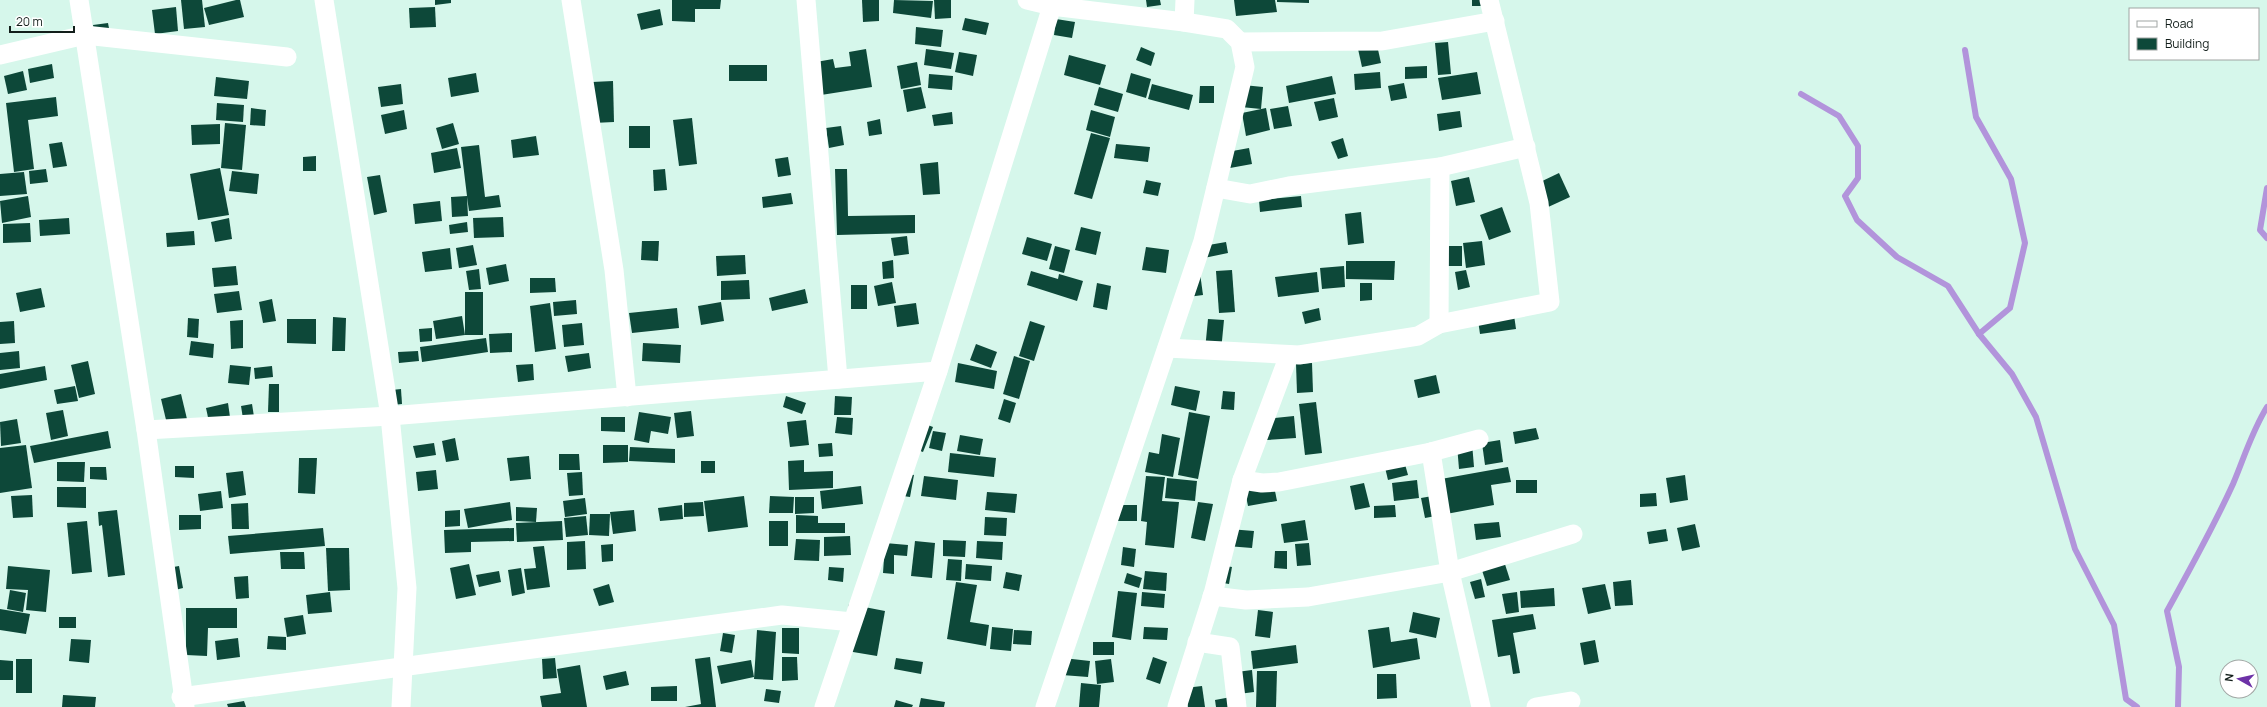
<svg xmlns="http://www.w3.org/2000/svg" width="2267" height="707" viewBox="0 0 2267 707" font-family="Manrope,sans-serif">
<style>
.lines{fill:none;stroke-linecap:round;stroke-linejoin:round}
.stream{stroke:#b294db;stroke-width:6}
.building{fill:#0d4839}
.minor{stroke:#fff;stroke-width:19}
</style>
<rect width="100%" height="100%" fill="#d6f7eb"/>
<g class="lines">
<g class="stream">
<path d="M1965,50L1976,117L2011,179L2025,243L2010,308L1979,334"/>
<path d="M1801,94L1839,116L1858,146V178L1845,196L1857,220L1897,257L1948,286L1979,334L2012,374L2036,417L2075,549L2114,625L2126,699L2137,707"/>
<path d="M2267,188L2260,230L2267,238"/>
<path d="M2178,707L2179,667L2167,611C2190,569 2213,528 2233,484C2244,458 2252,431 2267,407"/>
</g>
</g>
<g class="building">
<path d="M181,0H202L205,27L184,29Z"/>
<path d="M236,0H240L244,17L209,25L204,8Z"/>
<path d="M435,0H451V3L435,5Z"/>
<path d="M672,0H721L720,9H695V22L672,21Z"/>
<path d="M862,0H879V21L863,22Z"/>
<path d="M894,0L933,1L931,18L893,13Z"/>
<path d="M934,0H951V18L935,19Z"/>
<path d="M1146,0H1160L1161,5L1147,7Z"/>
<path d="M1234,0H1275L1277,12L1236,16Z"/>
<path d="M1277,0H1309V3L1277,2Z"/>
<rect x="1472" y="0" width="14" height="6"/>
<path d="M176,7L178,31L155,34L152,10Z"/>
<path d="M435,7L436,27L410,28L409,8Z"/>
<path d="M660,9L663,25L641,30L637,14Z"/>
<path d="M965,18L989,23L986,35L962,30Z"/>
<path d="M1056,19L1075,22L1072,38L1054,35Z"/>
<path d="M108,23L111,39L96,41L93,25Z"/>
<path d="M916,27L943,30L941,47L915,44Z"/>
<path d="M1448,42L1451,74L1438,75L1435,43Z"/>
<path d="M1377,45L1381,63L1362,67L1358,49Z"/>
<path d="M1141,47L1155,53L1151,66L1136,60Z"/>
<path d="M866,49L872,87L821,95L816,62L833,59L835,68L851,66L849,52Z"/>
<path d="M926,49L954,53L951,69L924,65Z"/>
<path d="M959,52L977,55L973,76L955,72Z"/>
<path d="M1069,55L1106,65L1100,85L1064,75Z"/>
<path d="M917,62L921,85L901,89L897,66Z"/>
<path d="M52,64L54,78L30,83L28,69Z"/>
<rect x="729" y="65" width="38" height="16"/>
<path d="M1427,66V78L1405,79V67Z"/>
<path d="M23,71L27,90L8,94L4,76Z"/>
<path d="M1380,72L1381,88L1355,90L1354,74Z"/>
<path d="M1477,72L1481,94L1442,100L1438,78Z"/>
<path d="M476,73L479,92L451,97L448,78Z"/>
<path d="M1131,73L1151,79L1146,98L1126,92Z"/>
<path d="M929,74L953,76L952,90L928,88Z"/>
<path d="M1332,76L1336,94L1289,103L1286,86Z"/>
<path d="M216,77L249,81L247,99L214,96Z"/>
<path d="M613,81L614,122L593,123L592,82Z"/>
<path d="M1404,83L1407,98L1391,101L1388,86Z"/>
<path d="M401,84L403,104L381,107L378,87Z"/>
<path d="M1152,84L1193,95L1189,110L1148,99Z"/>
<path d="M1243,85L1263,87L1261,109L1241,107Z"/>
<path d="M1200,86H1214V103H1199Z"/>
<path d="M921,87L926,108L907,112L903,90Z"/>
<path d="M1099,87L1123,94L1118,112L1094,105Z"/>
<path d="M56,97L58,116L28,120L34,169L14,172L6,103Z"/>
<path d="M1334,98L1338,117L1319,121L1314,102Z"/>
<path d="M217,103L244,105L243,122L216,120Z"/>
<path d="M1288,106L1292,126L1274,129L1270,109Z"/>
<path d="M251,108L266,110L265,126L250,125Z"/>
<path d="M1266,108L1270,130L1246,136L1242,113Z"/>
<path d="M404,110L407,129L385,134L381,115Z"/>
<path d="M1091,110L1115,117L1110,137L1086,130Z"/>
<path d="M1460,111L1462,127L1439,131L1437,114Z"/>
<path d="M952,112L953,124L934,126L932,115Z"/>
<path d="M692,118L697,164L679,166L673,120Z"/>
<path d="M880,119L882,134L869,136L867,122Z"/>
<path d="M225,123L246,125L242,170L221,168Z"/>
<path d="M453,123L459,144L442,149L436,128Z"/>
<path d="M220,124V144L192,145L191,125Z"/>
<rect x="629" y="126" width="21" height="22"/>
<path d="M841,126L844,145L829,148L826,128Z"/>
<path d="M1091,133L1110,138L1092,199L1074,194Z"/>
<path d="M536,136L539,155L513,158L511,140Z"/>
<path d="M1343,138L1348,156L1338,159L1331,142Z"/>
<path d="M62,142L67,166L53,168L49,144Z"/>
<path d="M1116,144L1150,147L1148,162L1114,158Z"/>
<path d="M479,145L485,197L499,195L501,207L469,211L467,197L468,216L452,217L451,197L467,196L461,147Z"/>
<path d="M457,148L461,168L434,173L431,153Z"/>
<path d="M1249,148L1252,164L1230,168L1227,152Z"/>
<path d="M316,156V171H303V157Z"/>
<path d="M788,157L791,175L778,177L775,159Z"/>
<path d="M938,162L940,194L923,195L920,164Z"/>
<path d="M220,168L229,215L198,220L190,174Z"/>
<path d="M46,169L48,182L30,184L29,171Z"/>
<path d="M665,169L667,190L654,191L653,170Z"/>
<path d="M835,169H847L848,216L915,215V233L837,235Z"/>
<path d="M232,171L259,174L257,194L229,191Z"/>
<path d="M24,172L27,194L0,196V174Z"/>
<path d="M1559,173L1570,197L1546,208L1536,184Z"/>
<path d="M380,175L387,212L374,215L367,177Z"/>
<path d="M1469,177L1475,202L1456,206L1451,181Z"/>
<path d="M1146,180L1161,183L1158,196L1143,193Z"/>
<path d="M791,193L793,204L763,208L762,197Z"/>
<path d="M28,196L31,217L2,223L0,201Z"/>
<path d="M1301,196L1302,207L1260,212L1259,200Z"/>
<path d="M440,201L442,221L415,224L413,204Z"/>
<path d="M1502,207L1511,232L1489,240L1480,215Z"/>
<path d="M1361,212L1364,243L1348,245L1345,214Z"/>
<path d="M503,217L504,237L474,238L473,218Z"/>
<path d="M69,218L70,234L40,236L39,220Z"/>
<path d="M229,218L232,239L215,242L211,222Z"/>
<path d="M467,222L468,232L450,234L449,225Z"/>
<path d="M30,223L31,242L3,243V224Z"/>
<path d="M1081,227L1101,232L1096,255L1075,250Z"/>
<path d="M194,231L195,245L167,247L166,233Z"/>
<path d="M907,236L909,254L894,256L891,238Z"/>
<path d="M1027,237L1052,244L1047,261L1022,254Z"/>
<path d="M642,241H659L658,261L641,260Z"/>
<path d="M1482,241L1485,265L1466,268L1463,243Z"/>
<path d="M1226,242L1228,253L1204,258L1203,246Z"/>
<path d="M473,245L477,265L459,268L456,248Z"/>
<path d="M1055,246L1070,250L1064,273L1049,269Z"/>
<rect x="1442" y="246" width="20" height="20"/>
<path d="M1146,247L1169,250L1166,273L1142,270Z"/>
<path d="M450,248L452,269L425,272L422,252Z"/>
<path d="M745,255L746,274L717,276L716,256Z"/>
<path d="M893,260L894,278L883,279L882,262Z"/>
<path d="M1346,261H1395L1394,280L1346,279Z"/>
<path d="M506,264L509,281L489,285L486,268Z"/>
<path d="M236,266L238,285L214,287L212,268Z"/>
<path d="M1344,266L1345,287L1322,289L1320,268Z"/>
<path d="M479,269L481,289L469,290L466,271Z"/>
<path d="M1232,270L1235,312L1219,313L1216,271Z"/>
<path d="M1466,270L1470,287L1458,290L1455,272Z"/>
<path d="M1031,271L1058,279L1059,274L1083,281L1077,301L1027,285Z"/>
<path d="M1317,272L1319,292L1278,297L1275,277Z"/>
<path d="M1200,273L1203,295L1188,297Z"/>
<path d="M530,278H555L556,292L530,293Z"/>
<path d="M749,280L750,299L721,300V281Z"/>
<path d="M892,282L896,303L878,306L874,286Z"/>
<path d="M1097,283L1111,286L1107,310L1093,307Z"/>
<path d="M1360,283H1372V300L1360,301Z"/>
<rect x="851" y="285" width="16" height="24"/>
<path d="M41,288L45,307L20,312L16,293Z"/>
<path d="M805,289L808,303L772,311L769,298Z"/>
<path d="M239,291L242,310L217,313L214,294Z"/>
<rect x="465" y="292" width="18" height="43"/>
<path d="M272,299L276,321L263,323L259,302Z"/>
<path d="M576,300L577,314L554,316L553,302Z"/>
<path d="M721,302L724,321L701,325L698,306Z"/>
<path d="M550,303L556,349L535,352L530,306Z"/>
<path d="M916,303L919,324L897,327L894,306Z"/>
<path d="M677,308L679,328L632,333L629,313Z"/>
<path d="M1319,308L1321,320L1305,324L1302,312Z"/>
<path d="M1514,315L1516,329L1480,334L1478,320Z"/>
<path d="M462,316L465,335L436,339L433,321Z"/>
<path d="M333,317L346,318L345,351H332Z"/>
<path d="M188,318L199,319L198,338L187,337Z"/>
<path d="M287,319H316V344L287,343Z"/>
<path d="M1208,319L1224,320L1221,351L1205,350Z"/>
<path d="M243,320V348L231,349L230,321Z"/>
<path d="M14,321L15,343L0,344V322Z"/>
<path d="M1030,321L1045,326L1034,361L1019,356Z"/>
<path d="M582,323L584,345L564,347L562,325Z"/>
<path d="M432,328V341L420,342L419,329Z"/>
<path d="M512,333V352L490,353L489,334Z"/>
<path d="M486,338L488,352L422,362L420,347Z"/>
<path d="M191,341L214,344L213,358L189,355Z"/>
<path d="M643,343L681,345L680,363L642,361Z"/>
<path d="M976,344L997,352L991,368L970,360Z"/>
<path d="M19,351L20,368L0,370V353Z"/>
<path d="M418,351L419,361L399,363L398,352Z"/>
<path d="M589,353L591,368L568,372L565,356Z"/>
<path d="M1014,356L1030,361L1019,399L1003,394Z"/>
<path d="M88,361L95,394L79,398L71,365Z"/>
<path d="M958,363L997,371L994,389L955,382Z"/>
<path d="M1312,363L1313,392L1297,393L1296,364Z"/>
<path d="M533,364L534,380L518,382L516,365Z"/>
<path d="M230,365L251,367L249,385L228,383Z"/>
<path d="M45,366L47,380L0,389V374Z"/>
<path d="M272,366L273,377L255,379L254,368Z"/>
<path d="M1436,375L1440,393L1418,398L1414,380Z"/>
<path d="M269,384H279V412H268Z"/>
<path d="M75,386L78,401L57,404L54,390Z"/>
<path d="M1175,386L1200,391L1196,411L1171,405Z"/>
<path d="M401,389L402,404L383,406L382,391Z"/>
<path d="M1223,391L1235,392L1234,410L1221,409Z"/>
<path d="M181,394L187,419L167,424L161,399Z"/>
<path d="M786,396L806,403L802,414L783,407Z"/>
<path d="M835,396L852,397L851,415H834Z"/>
<path d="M1004,399L1016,403L1010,423L998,419Z"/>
<path d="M1316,402L1322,453L1305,455L1299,404Z"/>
<path d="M228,403L230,417L209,422L206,408Z"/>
<path d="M252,404L255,423L244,425L241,406Z"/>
<path d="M63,410L68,436L51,440L46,413Z"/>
<path d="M691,411L694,436L677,438L674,413Z"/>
<path d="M639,412L671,417L668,434L651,431L649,443L634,440Z"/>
<path d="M1189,412L1210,416L1198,479L1178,475Z"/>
<path d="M1294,416L1296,438L1267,440L1265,419Z"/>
<path d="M601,417H625V432L601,431Z"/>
<path d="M837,417L853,418L852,435L835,433Z"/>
<path d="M17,419L21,443L1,446L0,422Z"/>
<path d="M806,420L809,445L790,447L787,422Z"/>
<path d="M920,422L933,427L923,452L909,447Z"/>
<path d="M1536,428L1539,439L1515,444L1513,432Z"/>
<path d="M108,431L111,448L34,463L30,446Z"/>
<path d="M933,431L946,433L942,451L929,448Z"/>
<path d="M1162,434L1180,438L1173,477L1145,472L1149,452L1159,454Z"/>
<path d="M960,435L983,439L980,455L957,451Z"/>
<path d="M455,438L459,460L446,462L442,441Z"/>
<path d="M1500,440L1503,462L1485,465L1482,443Z"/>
<path d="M434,443L436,455L416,458L413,446Z"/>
<path d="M832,443L833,456L819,457L818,444Z"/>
<path d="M1472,443L1474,467L1459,469L1457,445Z"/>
<path d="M26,445L32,488L0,493V448Z"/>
<path d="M603,445H628V462L603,463Z"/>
<path d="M630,447L675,449V463L629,461Z"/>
<path d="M1401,450L1408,475L1388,480L1382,455Z"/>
<path d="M950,453L996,458L994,477L948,472Z"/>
<path d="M559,454H579L580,470H559Z"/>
<path d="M529,456L531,479L510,481L507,458Z"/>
<path d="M299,458H317L315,494L298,493Z"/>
<path d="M804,460V472L833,471V488L789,490L788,461Z"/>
<rect x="701" y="461" width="14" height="12"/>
<path d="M57,462H85L84,482L57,481Z"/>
<path d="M175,466H194V478L175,477Z"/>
<path d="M90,467H106L107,480L90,479Z"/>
<path d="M1508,467L1511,482L1491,485L1494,505L1425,518L1421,498L1444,494L1441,479Z"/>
<path d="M436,470L438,489L418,491L416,472Z"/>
<path d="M243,471L246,495L229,498L226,473Z"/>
<path d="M582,472L583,495L569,496L567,473Z"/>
<path d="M900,472L914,475L910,497L896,495Z"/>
<path d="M1685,475L1688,500L1670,503L1666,478Z"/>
<path d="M924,476L958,480L956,500L921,496Z"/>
<path d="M1146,476L1165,477L1162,501L1179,502L1174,548L1145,545L1147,522L1141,521Z"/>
<path d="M1167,478L1197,481L1195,501L1165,498Z"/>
<path d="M1417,480L1419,498L1394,501L1392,483Z"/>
<rect x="1516" y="480" width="21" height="13"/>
<path d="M1273,481L1277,501L1248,506L1244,486Z"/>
<path d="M1364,483L1370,507L1355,510L1350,486Z"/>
<path d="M861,486L863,504L822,509L820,491Z"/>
<path d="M57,487H86V508L57,507Z"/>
<path d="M221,491L223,508L200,511L198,494Z"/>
<path d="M987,492L1017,494L1015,513L985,510Z"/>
<path d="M1656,493L1657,506L1640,507V494Z"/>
<path d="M32,495L33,517L13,518L11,496Z"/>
<path d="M744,496L748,527L708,532L704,501Z"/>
<path d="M770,496L794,497L793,513H769Z"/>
<path d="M795,497H814V513L795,514Z"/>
<path d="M585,498L587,514L565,517L563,501Z"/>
<path d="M510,502L512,520L468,528L464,509Z"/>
<path d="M703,502L704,516L684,517V503Z"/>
<path d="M1198,502L1213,504L1205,541L1191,538Z"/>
<path d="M248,503L249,529H232L231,504Z"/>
<path d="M682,505L683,519L660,521L658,508Z"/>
<path d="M1115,505H1137V521H1114Z"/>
<path d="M1395,505L1396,517L1374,518V506Z"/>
<path d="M516,507L537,508L536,522L516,521Z"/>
<path d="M117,510L125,575L108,577L102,525L99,526L98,512Z"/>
<path d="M460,510V526L445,527V511Z"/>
<path d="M634,510L636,531L613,534L610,512Z"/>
<path d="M590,514H610L609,536L589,535Z"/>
<path d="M179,515H201V529L179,530Z"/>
<path d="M796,515L818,516V523H845V533H796Z"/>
<path d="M586,516L588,535L566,537L564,518Z"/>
<path d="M985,517L1007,518L1006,536L984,535Z"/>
<path d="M1305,520L1308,540L1284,543L1281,524Z"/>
<path d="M87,521L92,572L72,574L67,523Z"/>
<path d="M562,521L563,540L517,542L516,523Z"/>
<rect x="769" y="521" width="19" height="25"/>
<path d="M1499,522L1501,537L1476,540L1474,524Z"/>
<path d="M1695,524L1700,547L1682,551L1677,528Z"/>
<path d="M323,528L325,546L230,554L228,536Z"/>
<path d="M514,528V541L471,542V552L445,553L444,530Z"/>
<path d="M1229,529L1254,531L1252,548L1227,546Z"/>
<path d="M1666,529L1668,541L1649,544L1647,532Z"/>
<path d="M850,536L851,555L824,556V537Z"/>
<path d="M796,539L820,540L819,561L794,560Z"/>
<path d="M943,540L966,541L965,557L943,556Z"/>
<path d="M585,541L586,569L567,570V542Z"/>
<path d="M915,541L935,543L932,578L911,576Z"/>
<path d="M977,541L1003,542L1002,560L976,558Z"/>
<path d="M885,543L908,545L907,556L894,555V574L883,573Z"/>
<path d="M1309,543L1311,565L1297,566L1295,544Z"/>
<path d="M613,544V561L602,562L601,545Z"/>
<path d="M544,546L550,587L527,590L524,569L536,568L533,547Z"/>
<path d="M1123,547L1136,549L1134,567L1121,565Z"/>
<path d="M326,548H349L350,590L328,591Z"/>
<path d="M1275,551H1287V569L1274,568Z"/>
<path d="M280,552H304L305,569H281Z"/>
<path d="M948,559L962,560L961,581L946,580Z"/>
<path d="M1504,561L1510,580L1487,586L1481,567Z"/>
<path d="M469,564L476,595L456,599L450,568Z"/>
<path d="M966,564L992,566L991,581L965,579Z"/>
<path d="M1220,565L1232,567L1229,584L1217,582Z"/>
<path d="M8,566L50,570L46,612L26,610L28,590L6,589Z"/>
<path d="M179,566L183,588L167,592L162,569Z"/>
<path d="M829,567L844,568L843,582L828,580Z"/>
<path d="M521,568L525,593L512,596L508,570Z"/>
<path d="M499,571L501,582L479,587L476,575Z"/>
<path d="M1145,571L1167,573L1166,591L1143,589Z"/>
<path d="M1006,572L1022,575L1019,591L1003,588Z"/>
<path d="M1127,573L1142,578L1139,588L1124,583Z"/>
<path d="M248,576L249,598L236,599L234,577Z"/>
<path d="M1481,579L1485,597L1475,599L1470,582Z"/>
<path d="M1631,580L1633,605L1615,606L1613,582Z"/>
<path d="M956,582L977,585L970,622L989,625L986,646L947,639Z"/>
<path d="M609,584L614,602L599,606L593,589Z"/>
<path d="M1605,584L1611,609L1588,614L1582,588Z"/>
<path d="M1554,588L1555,606L1521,608L1520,591Z"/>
<path d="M10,590L26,593L23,612L7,609Z"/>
<path d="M1118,591L1137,593L1131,640L1112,637Z"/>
<path d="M330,592L332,612L308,614L306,595Z"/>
<path d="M1142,592L1165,594L1164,608L1141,606Z"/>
<path d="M1517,592L1519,612L1506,614L1502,594Z"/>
<path d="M849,604L885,611L877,656L841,650Z"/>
<path d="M186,608H237V628H208L207,656L186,655Z"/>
<path d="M0,609L30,614L26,634L0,630Z"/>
<path d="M1258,610L1273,612L1270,638L1255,636Z"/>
<path d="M1413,612L1440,618L1436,638L1409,632Z"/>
<path d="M1533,614L1536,629L1513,633L1520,673L1513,674L1510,655L1498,657L1492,620Z"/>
<path d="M303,615L306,634L287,637L284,618Z"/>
<rect x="59" y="617" width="17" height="11"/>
<path d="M992,627L1013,629L1011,651L990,649Z"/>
<path d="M1144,627L1168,628L1167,640L1143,639Z"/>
<path d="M1389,627L1391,642L1417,638L1420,659L1373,668L1368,630Z"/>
<path d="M782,628H799V654L782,653Z"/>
<path d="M757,630L776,632L773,680L754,679Z"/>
<path d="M1014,630L1032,631L1031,645L1013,644Z"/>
<path d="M723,633L735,635L732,653L720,651Z"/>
<path d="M268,636L286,637V650L267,649Z"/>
<path d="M238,638L240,657L217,660L215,641Z"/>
<path d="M71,639L91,640L89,663L69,661Z"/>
<path d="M1595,640L1599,662L1584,665L1580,643Z"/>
<rect x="1093" y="642" width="21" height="13"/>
<path d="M1296,645L1298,663L1253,669L1251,651Z"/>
<path d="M710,657L716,707H685L701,704L695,659Z"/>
<path d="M782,657H797L798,680L782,681Z"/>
<path d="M1153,657L1167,662L1160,684L1146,679Z"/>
<path d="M555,658L557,678L543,679L542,659Z"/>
<path d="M896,658L923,662L921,674L894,669Z"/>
<path d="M1063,658L1090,661L1088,677L1062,675Z"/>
<rect x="16" y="659" width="16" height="34"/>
<path d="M1111,659L1114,682L1097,684L1095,661Z"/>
<path d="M0,660L13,661V680H0Z"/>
<path d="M751,660L754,677L721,684L717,666Z"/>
<path d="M580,665L587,707H542L540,696L561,693L557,669Z"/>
<path d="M1252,670L1254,692L1231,695L1229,673Z"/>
<path d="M626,671L629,685L606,690L603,676Z"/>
<path d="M1257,671H1277L1276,707H1256Z"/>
<path d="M1377,674H1396L1397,698L1377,699Z"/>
<path d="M1081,683L1101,685L1099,707H1079Z"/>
<path d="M677,686V701H651V687Z"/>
<path d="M1202,686L1205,707H1188L1185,688Z"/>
<path d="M766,689L781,691L779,703L764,701Z"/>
<path d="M63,695L96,697L95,707H62Z"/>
<path d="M1231,697L1233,707H1216L1215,700Z"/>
<path d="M921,698L945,702L944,707H919Z"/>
<path d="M896,700L913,705L912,707H894Z"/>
<path d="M244,701L246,707H228L227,704Z"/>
</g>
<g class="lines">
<g class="minor">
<path d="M79,0L146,430L185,707"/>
<path d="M324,0L390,416L407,588L401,707"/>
<path d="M571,0L614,270L627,397"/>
<path d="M806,0L838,379"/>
<path d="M1027,0L1052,6L1184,22L1227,29L1240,42L1245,67L1203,241L1045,707"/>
<path d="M1184,22L1185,0"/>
<path d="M1240,42L1382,41L1495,21"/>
<path d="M0,55L85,35L287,57"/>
<path d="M1216,188L1250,194L1289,186L1440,167L1526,147"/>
<path d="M1439,324L1440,167"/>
<path d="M1167,348L1299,355L1418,336L1439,324L1550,302L1539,203L1489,0"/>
<path d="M146,430L390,416L938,371"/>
<path d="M1431,452L1450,572L1481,707"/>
<path d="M1242,480L1262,483L1279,482L1431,452L1479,439"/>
<path d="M1212,596L1246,600L1308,597L1450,572L1573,534"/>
<path d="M1197,642L1230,647L1237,707"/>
<path d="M181,697L782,615L852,622"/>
<path d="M824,707L938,371L1052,6"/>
<path d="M1177,707L1213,594L1242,480L1289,355"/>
<path d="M1536,707L1571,701"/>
</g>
</g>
<rect x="2129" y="8" width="130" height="52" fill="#ffffff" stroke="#a0a5a3"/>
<rect x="2137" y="21" width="20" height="6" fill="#ffffff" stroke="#a0a5a3"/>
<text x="2165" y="28" font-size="12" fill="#121e1a">Road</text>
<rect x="2137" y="38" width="20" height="12" fill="#0d4839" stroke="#a0a5a3"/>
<text x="2165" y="48" font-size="12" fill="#121e1a">Building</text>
<g transform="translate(2239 679) rotate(278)"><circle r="19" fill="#ffffff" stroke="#a0a5a3"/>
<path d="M0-3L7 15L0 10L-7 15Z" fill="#6d31a7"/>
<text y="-6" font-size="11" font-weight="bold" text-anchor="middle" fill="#121e1a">N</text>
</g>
<path d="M10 26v6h64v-6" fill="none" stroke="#121e1a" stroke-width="2"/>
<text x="16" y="26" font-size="12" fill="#121e1a" stroke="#ffffff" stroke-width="3" paint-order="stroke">20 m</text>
</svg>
